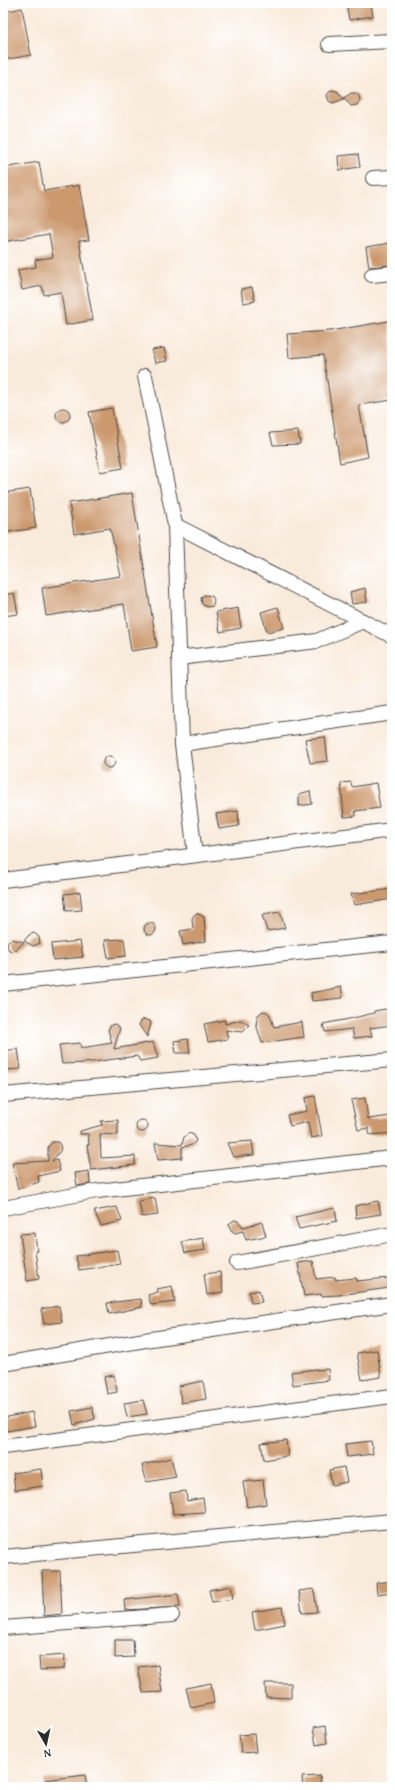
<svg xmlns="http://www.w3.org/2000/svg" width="395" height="1790" viewBox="0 0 395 1790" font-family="'Gentium Book Plus',serif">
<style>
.building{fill:#cc996e}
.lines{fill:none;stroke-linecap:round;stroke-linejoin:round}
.street-casing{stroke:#4a4845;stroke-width:16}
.street{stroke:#fff;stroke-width:14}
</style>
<rect width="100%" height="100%" fill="#fff"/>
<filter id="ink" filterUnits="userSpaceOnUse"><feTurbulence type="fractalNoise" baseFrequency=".025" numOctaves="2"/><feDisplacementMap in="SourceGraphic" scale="8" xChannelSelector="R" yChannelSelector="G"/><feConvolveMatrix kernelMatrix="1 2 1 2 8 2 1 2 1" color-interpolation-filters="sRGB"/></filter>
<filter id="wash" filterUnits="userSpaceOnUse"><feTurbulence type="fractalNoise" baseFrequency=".012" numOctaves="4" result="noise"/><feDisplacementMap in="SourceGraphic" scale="16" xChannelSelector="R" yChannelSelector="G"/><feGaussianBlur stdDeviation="0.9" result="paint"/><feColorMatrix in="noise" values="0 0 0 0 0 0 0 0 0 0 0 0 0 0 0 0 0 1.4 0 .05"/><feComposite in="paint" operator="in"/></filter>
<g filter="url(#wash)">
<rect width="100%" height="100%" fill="#f9ebdb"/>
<g id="blocks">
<g class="building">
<path d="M346,3H371L373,16L349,20Z"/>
<path d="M22,8L31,55L3,60V12Z"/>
<path d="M331,90L337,91L344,99L333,103L329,101L327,95Z"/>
<path d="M351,93H356L359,96L360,100L357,105L351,106L344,98Z"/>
<path d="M358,154L360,167L339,170L338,156Z"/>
<path d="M39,162L44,191L79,185L89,240L79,241L93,320L66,325L61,292L44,295L42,286L22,290L18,270L36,267L35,260L53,257L49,234L3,242V168Z"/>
<path d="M390,243L392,265L369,267L366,247Z"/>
<path d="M252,287L255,301L243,303L241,289Z"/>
<path d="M389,321L392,342V400L359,405L368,457L340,463L323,355L289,358L287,334L330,331Z"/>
<path d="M164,348L167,361L155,363L152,350Z"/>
<path d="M112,408L123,468L100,472L89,412Z"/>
<circle cx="63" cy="415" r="7"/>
<path d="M298,431L300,444L273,445L270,433Z"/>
<path d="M30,489L36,528L3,533V493Z"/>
<path d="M132,493L157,647L131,651L124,604L46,616L42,588L121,576L110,528L74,534L69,503Z"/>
<path d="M365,588L367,602L352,604L350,592Z"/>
<path d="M14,593L18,614L3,616V595Z"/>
<path d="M204,595L212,596L214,600L213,606L207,607L202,604L201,598Z"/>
<path d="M278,607L284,628L267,632L261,612Z"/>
<path d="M238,608L241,628L220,632L216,612Z"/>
<path d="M325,737L328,761L310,763L305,739Z"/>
<circle cx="109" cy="762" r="6"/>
<path d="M351,782L352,787L376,783L380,808L355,811L356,816L344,817L341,783Z"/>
<path d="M310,791L312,804L299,806V794Z"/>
<path d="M238,811L239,826L219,829L216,814Z"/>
<path d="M392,889V899L354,905L351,894Z"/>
<path d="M80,892L82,910L66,911L64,894Z"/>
<path d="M280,912L285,928L267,931L262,915Z"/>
<path d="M197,913L204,917L206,941L183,945L180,931L193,929L192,919L194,915Z"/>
<circle cx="150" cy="929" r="6"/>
<path d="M34,933L39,937L40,943L33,946L24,941L29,935Z"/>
<path d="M12,939L24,942L14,952L9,950L7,946L8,941Z"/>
<path d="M124,939L126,956L108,958L105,940Z"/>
<path d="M80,941L83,957L53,960L51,944Z"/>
<path d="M341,987L343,998L312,1001L311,993Z"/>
<path d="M392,1008V1025L370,1028L372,1036L354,1038L352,1029L325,1032L323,1024L349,1019L374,1013V1011Z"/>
<path d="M263,1011L267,1012L270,1015L274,1027L302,1022L304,1037L262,1043L256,1024L258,1015Z"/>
<path d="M144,1019L150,1021L151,1024L147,1037L139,1025L141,1021Z"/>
<path d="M225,1020V1024L241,1020L249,1025L242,1032L226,1030L228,1039L208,1042L204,1024Z"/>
<path d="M115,1024L120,1028L114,1049L153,1042L158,1058L140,1061L137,1056L85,1063L62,1064L59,1045L80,1043L81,1048L112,1043L108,1030L111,1025Z"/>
<path d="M188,1039L190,1053H176L174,1041Z"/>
<path d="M18,1049L21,1069L3,1070V1051Z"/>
<path d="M315,1096L322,1136L311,1138L308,1122L290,1126L287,1115L307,1111L305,1098Z"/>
<path d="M365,1098L368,1119L392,1116V1133L370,1135L368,1128L358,1130L351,1100Z"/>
<circle cx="142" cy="1126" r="6"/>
<path d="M118,1120V1135L100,1134L101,1158L135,1156V1165L91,1170L87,1145H89L88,1134H80V1131L102,1125L101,1121Z"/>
<path d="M189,1133L194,1135L196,1141L192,1145L182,1147V1158L158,1160L155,1143L182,1145L184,1137Z"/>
<path d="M252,1141L254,1155L233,1157L227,1143Z"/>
<path d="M52,1142H58L61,1147L60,1151L52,1161L57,1160L60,1171L38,1176L39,1182L18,1189L12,1163L48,1161V1147Z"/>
<path d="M89,1171L90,1184L77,1186L75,1173Z"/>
<path d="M155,1198L158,1215L142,1217L139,1201Z"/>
<path d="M378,1201L381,1214L356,1218L355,1206Z"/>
<path d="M117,1207L122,1221L101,1226L94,1211Z"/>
<path d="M335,1208L337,1221L299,1229L295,1217Z"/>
<path d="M234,1220L238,1221L243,1227L262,1222L266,1236L246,1240L243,1231L235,1233L230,1229L229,1224Z"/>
<path d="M35,1233L37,1251H35L39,1279L27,1281L20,1234Z"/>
<path d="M203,1238L205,1250L185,1253L182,1242Z"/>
<path d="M117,1250L120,1264L79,1270L76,1256Z"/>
<path d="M313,1261L316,1279L335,1277L336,1280L356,1278L357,1281L388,1278L389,1288L339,1295L321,1296V1294L304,1296L298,1263Z"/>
<path d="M220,1272L223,1292L207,1295L204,1274Z"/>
<path d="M172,1286L175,1302L151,1305L148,1295L158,1292L157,1289Z"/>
<path d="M259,1290L262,1302L251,1303L249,1292Z"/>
<path d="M141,1299L142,1307L109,1314L107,1303Z"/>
<path d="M59,1306L62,1322L44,1324L41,1309Z"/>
<path d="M377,1350L381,1377L362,1380L357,1353Z"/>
<path d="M317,1369V1370L328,1369L329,1380L293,1385L291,1372Z"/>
<path d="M114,1375L117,1392L107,1394L104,1377Z"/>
<path d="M203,1381L206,1399L181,1403L179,1386Z"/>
<path d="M143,1400L147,1414L127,1417L124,1403Z"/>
<path d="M92,1407L95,1419L74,1425L71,1411Z"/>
<path d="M32,1412L35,1426L7,1431L3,1418Z"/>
<path d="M286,1440L288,1456L264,1460L261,1443Z"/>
<path d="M371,1441L373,1454L347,1457L345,1444Z"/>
<path d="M171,1458L176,1477L147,1482L142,1465Z"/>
<path d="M344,1467L347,1482L332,1485L329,1470Z"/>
<path d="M41,1469L43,1486L15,1490L13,1473Z"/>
<path d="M263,1480L266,1504L247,1507L243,1482Z"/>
<path d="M186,1491L187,1501L203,1498L205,1512L173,1514L170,1493Z"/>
<path d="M42,1571H60L62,1614L44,1616Z"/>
<path d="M392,1581V1592L377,1594L376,1583Z"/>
<path d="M231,1586L233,1599L212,1602L209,1590Z"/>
<path d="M314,1589L317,1612L302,1613L299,1591Z"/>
<path d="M178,1594L180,1607L125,1610L124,1600Z"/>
<path d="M282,1607L285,1624L255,1630L252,1612Z"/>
<path d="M115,1640H133L134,1657L115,1658Z"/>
<path d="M65,1655L64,1669L40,1670L39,1657Z"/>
<path d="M158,1665L162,1692L143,1693L138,1667Z"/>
<path d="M211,1683L214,1703L191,1708L186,1688Z"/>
<path d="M265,1683H291V1698L266,1697Z"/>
<path d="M325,1726L327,1743L316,1745L313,1728Z"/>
<path d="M254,1734L256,1752L241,1753L239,1735Z"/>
<path d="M85,1775L87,1787H45V1780Z"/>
<path d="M320,1776L321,1787H303L302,1777Z"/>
</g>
</g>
</g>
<g filter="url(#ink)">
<use href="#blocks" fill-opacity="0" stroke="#4a4845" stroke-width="1"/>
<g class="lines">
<defs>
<g id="street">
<path d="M329,44L392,41"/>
<path d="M373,178L392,177"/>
<path d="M372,275L392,273"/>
<path d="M145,376L175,525L182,744L195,855"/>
<path d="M175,525L392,636"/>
<path d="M179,658L317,641L363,621"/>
<path d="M182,744L392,713"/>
<path d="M3,880L392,830"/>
<path d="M3,984L392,943"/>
<path d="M3,1095L392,1060"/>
<path d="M3,1208L97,1191L392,1158"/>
<path d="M237,1263L392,1234"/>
<path d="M3,1364L151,1339L392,1304"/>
<path d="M3,1447L392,1396"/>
<path d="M3,1557L392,1521"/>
<path d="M3,1628L172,1615"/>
</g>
</defs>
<use href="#street" class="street-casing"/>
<use href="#street" class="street"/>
</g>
</g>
<rect width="395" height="1790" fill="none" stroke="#fff" stroke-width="16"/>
<g transform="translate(46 1744) rotate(171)" stroke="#ffffff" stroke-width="3" paint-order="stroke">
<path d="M0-3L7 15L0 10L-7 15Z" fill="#2b2b2b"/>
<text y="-6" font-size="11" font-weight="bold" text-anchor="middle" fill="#2b2b2b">N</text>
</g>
</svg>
